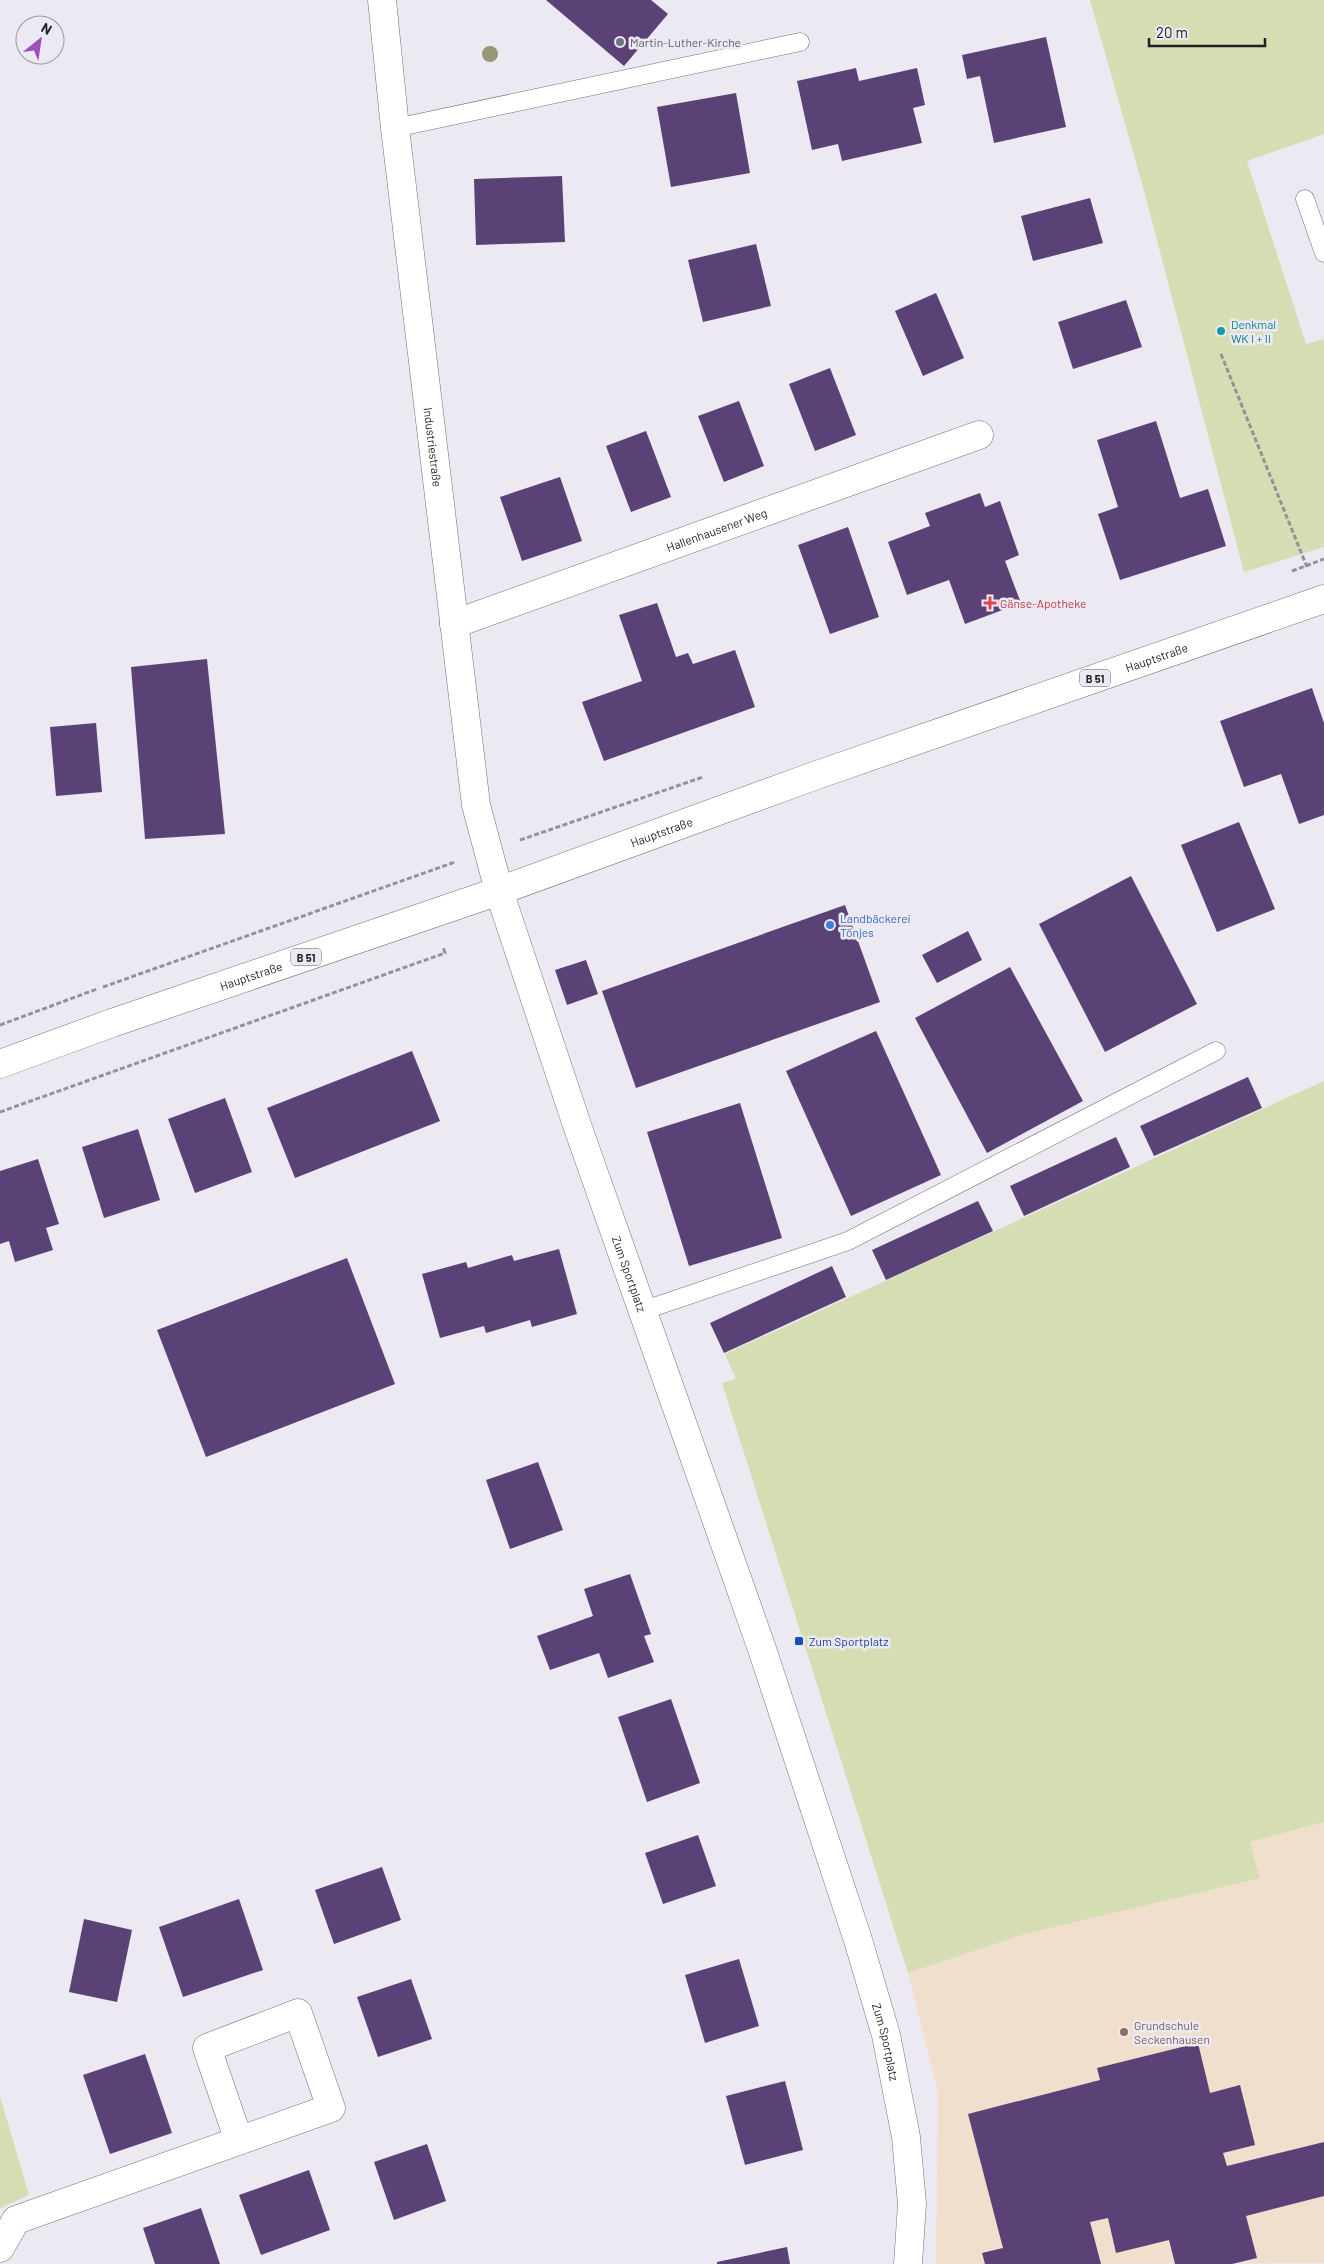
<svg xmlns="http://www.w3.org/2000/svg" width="1324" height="2264" viewBox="0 0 1324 2264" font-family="Barlow,sans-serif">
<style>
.education{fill:#efdfcc}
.green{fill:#d5ddb2}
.building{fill:#5b4276}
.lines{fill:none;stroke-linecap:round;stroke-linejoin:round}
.service-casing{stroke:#736f77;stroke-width:19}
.minor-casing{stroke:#736f77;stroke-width:29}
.primary-casing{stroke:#736f77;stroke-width:29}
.path{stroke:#949299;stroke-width:3;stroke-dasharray:5 2.5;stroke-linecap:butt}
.service{stroke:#fff;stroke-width:18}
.minor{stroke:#fff;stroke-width:28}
.primary{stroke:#fff;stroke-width:28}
.tree{fill:#969973}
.worship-dot{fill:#6b7280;stroke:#ede9f3;stroke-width:2}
.culture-dot{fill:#0f9aa8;stroke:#ede9f3;stroke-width:2}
.health-dot{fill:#e0444e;stroke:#ede9f3;stroke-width:2}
.shop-dot{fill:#3f7fe0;stroke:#ede9f3;stroke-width:2}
.transit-dot{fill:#1a4fb4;stroke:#ede9f3;stroke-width:2}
.education-dot{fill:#8d6e63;stroke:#ede9f3;stroke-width:2}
.labels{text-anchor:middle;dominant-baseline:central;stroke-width:5;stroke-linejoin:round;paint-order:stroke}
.shield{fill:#ede9f3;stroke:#5e5c61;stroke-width:1}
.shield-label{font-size:11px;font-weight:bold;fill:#201f22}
.worship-label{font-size:12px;fill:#5b616d;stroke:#ede9f3;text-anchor:start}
.culture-label{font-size:12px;fill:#0d838f;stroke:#ede9f3;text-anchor:start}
.street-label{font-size:12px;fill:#201f22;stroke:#ede9f3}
.health-label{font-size:12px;fill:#be3a42;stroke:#ede9f3;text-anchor:start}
.shop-label{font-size:12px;fill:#366cbe;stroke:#ede9f3;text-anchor:start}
.transit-label{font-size:12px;fill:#164399;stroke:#ede9f3;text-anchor:start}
.education-label{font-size:12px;fill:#785e54;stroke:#ede9f3;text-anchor:start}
</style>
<rect width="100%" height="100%" fill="#ede9f3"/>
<path class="education" d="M1324,1822V2263L936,2264L938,2092L908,1973L1025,1934L1260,1877L1250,1842Z"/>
<g class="green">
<path d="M1090,0H1324V134L1247,161L1306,344L1324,339V547L1244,572L1143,187Z"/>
<path d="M1324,1081V1822L1250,1842L1260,1878L1025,1934L908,1973L722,1383L736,1379L725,1354Z"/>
<path d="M0,2096L29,2195L0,2208Z"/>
</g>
<g class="building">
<path d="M546,0H651L668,14L624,66Z"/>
<path d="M1046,37L1066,127L994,143L980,76L967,79L962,55Z"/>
<path d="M856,68L859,81L917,68L925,105L913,108L922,143L842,161L838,144L812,150L797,81Z"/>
<path d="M736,93L750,173L671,187L657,107Z"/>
<path d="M562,176L565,242L476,245L474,179Z"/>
<path d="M1090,198L1103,243L1033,261L1021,216Z"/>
<path d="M756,244L771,306L703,322L688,260Z"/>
<path d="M936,293L964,358L923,376L895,311Z"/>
<path d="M1126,300L1142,347L1073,369L1058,322Z"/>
<path d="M830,368L856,435L815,451L789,384Z"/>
<path d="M739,401L764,466L724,482L698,416Z"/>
<path d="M1156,421L1180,498L1208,489L1226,546L1120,580L1098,514L1118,507L1097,440Z"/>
<path d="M646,431L671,497L631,512L606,446Z"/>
<path d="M560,477L582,541L522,561L500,497Z"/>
<path d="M980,493L985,507L1000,501L1019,555L1005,561L1021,603L965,624L949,580L907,595L888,542L930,526L925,513Z"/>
<path d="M848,527L879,617L830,634L798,545Z"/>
<path d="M657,603L676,657L688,653L693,664L735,650L755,707L604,761L582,702L642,681L619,615Z"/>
<path d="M207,659L225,834L145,839L131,667Z"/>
<path d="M1312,688L1324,723V815L1299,824L1281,774L1244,787L1220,721Z"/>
<path d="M96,723L102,792L56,796L50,727Z"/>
<path d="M1239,822L1275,909L1217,932L1181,845Z"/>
<path d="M1131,876L1197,1004L1105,1052L1039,924Z"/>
<path d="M845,905L880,1002L636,1088L602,991Z"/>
<path d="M968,931L982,960L937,983L922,955Z"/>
<path d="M586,960L598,994L567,1005L555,970Z"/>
<path d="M1010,967L1083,1101L987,1153L915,1018Z"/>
<path d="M876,1031L941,1175L851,1216L786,1071Z"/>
<path d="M412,1051L440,1121L295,1178L267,1108Z"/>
<path d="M1248,1077L1262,1108L1154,1156L1140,1126Z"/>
<path d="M225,1098L252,1172L195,1193L168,1119Z"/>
<path d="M740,1103L782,1238L689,1266L647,1132Z"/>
<path d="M138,1129L160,1200L104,1218L82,1147Z"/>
<path d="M1116,1137L1130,1167L1024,1216L1010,1186Z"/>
<path d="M38,1159L59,1224L46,1228L53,1250L15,1262L9,1241L0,1244V1171Z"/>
<path d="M978,1201L993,1231L886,1280L872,1250Z"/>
<path d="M559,1249L577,1314L532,1327L530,1320L486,1333L484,1326L440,1338L422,1274L466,1262L468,1268L512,1255L514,1261Z"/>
<path d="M347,1258L395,1384L206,1457L157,1330Z"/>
<path d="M832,1266L846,1297L724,1353L710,1323Z"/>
<path d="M538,1462L563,1530L510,1549L486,1480Z"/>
<path d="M630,1574L651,1634L644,1636L654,1662L608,1678L599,1653L550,1670L537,1636L593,1616L584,1589Z"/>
<path d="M671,1699L700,1783L647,1802L618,1717Z"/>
<path d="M698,1835L716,1886L663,1904L645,1853Z"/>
<path d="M382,1867L401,1920L334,1944L315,1890Z"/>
<path d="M239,1899L263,1970L183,1997L159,1927Z"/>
<path d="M84,1919L132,1930L117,2002L69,1992Z"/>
<path d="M739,1959L759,2026L705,2043L685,1975Z"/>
<path d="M411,1979L432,2039L378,2057L357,1997Z"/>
<path d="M1198,2043L1210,2093L1240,2085L1255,2145L1223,2153L1227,2166L1324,2142V2196L1246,2216L1257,2258L1232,2264H1175L1169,2240L1116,2253L1108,2218L1090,2222L1101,2264H985L982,2253L1003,2248L968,2114L1100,2080L1097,2068Z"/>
<path d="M145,2054L172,2133L110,2154L83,2075Z"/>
<path d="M785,2081L803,2150L745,2165L726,2096Z"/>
<path d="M427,2144L446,2201L394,2220L374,2162Z"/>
<path d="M309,2170L330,2230L261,2255L239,2195Z"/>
<path d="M201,2208L220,2264H155L143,2228Z"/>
<path d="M787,2247L790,2264H717V2262Z"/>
</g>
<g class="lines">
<defs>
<g id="service">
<path d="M395,128L800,42"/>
<path d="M1305,199L1324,253"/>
<path d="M642,1311L848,1241L1216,1051"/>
</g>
<g id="minor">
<path id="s1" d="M382,0L395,128L476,805L499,891L578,1128L762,1649L858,1940L886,2035L906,2137L912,2204L908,2264"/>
<path id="s2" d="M454,624L979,435"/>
<path d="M0,2248L16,2220L331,2108L298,2013L207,2048L239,2141"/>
</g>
<g id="primary">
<path id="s3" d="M0,1064L112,1023L499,891L814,776L1324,599"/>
</g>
</defs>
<use href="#service" class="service-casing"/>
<use href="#minor" class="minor-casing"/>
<use href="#primary" class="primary-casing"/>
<g class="path">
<path d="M1221,354L1307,567"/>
<path d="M1292,571L1324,559"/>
<path d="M520,840L703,777"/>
<path d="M103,987L455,862"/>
<path d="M0,1025L97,989"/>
<path d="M0,1112L445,953L443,947"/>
</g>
<use href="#service" class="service"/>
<use href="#minor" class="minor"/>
<use href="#primary" class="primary"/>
</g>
<circle class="tree" cx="490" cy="54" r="8"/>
<circle class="worship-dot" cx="620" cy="42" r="5"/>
<circle class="culture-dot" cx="1221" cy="331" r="5"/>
<path class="health-dot" d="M987.5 595.5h5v5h5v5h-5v5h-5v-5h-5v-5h5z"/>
<circle class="shop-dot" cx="830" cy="925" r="5"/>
<rect class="transit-dot" x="794" y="1636" width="10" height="10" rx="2.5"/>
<circle class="education-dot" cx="1124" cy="2032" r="5"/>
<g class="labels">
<g class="shield">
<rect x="1080" y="669.5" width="30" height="17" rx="4"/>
<rect x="291" y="948.5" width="30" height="17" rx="4"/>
</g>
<g class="shield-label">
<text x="1095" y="678">B 51</text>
<text x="306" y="957">B 51</text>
</g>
<g class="worship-label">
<text x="630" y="42">Martin-Luther-Kirche</text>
</g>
<g class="culture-label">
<text x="1231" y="324">Denkmal<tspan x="1231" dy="14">WK I + II</tspan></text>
</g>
<g class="street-label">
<text stroke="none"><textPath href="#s1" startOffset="450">Industriestraße</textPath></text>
<text stroke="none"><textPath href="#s2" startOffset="279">Hallenhausener Weg</textPath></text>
<text stroke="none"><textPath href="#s3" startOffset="1226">Hauptstraße</textPath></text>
<text stroke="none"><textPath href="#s3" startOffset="701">Hauptstraße</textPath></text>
<text stroke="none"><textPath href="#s3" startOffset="266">Hauptstraße</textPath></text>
<text stroke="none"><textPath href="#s1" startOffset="1304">Zum Sportplatz</textPath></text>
<text stroke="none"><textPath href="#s1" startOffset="2114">Zum Sportplatz</textPath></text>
</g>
<g class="health-label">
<text x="1000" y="603">Gänse-Apotheke</text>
</g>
<g class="shop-label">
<text x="840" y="918">Landbäckerei<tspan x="840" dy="14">Tönjes</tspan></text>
</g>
<g class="transit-label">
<text x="809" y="1641">Zum Sportplatz</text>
</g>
<g class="education-label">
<text x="1134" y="2025">Grundschule<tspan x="1134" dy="14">Seckenhausen</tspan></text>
</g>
</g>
<g transform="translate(40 40) rotate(30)"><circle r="24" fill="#ede9f3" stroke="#9b989f"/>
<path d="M0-4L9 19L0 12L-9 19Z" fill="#9f50c1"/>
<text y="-8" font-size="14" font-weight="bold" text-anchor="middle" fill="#201f22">N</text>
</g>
<path d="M1149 38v8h116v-8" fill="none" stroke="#201f22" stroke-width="2.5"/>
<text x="1156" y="38" font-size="15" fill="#201f22" stroke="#ede9f3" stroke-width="4" paint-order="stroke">20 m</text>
</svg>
